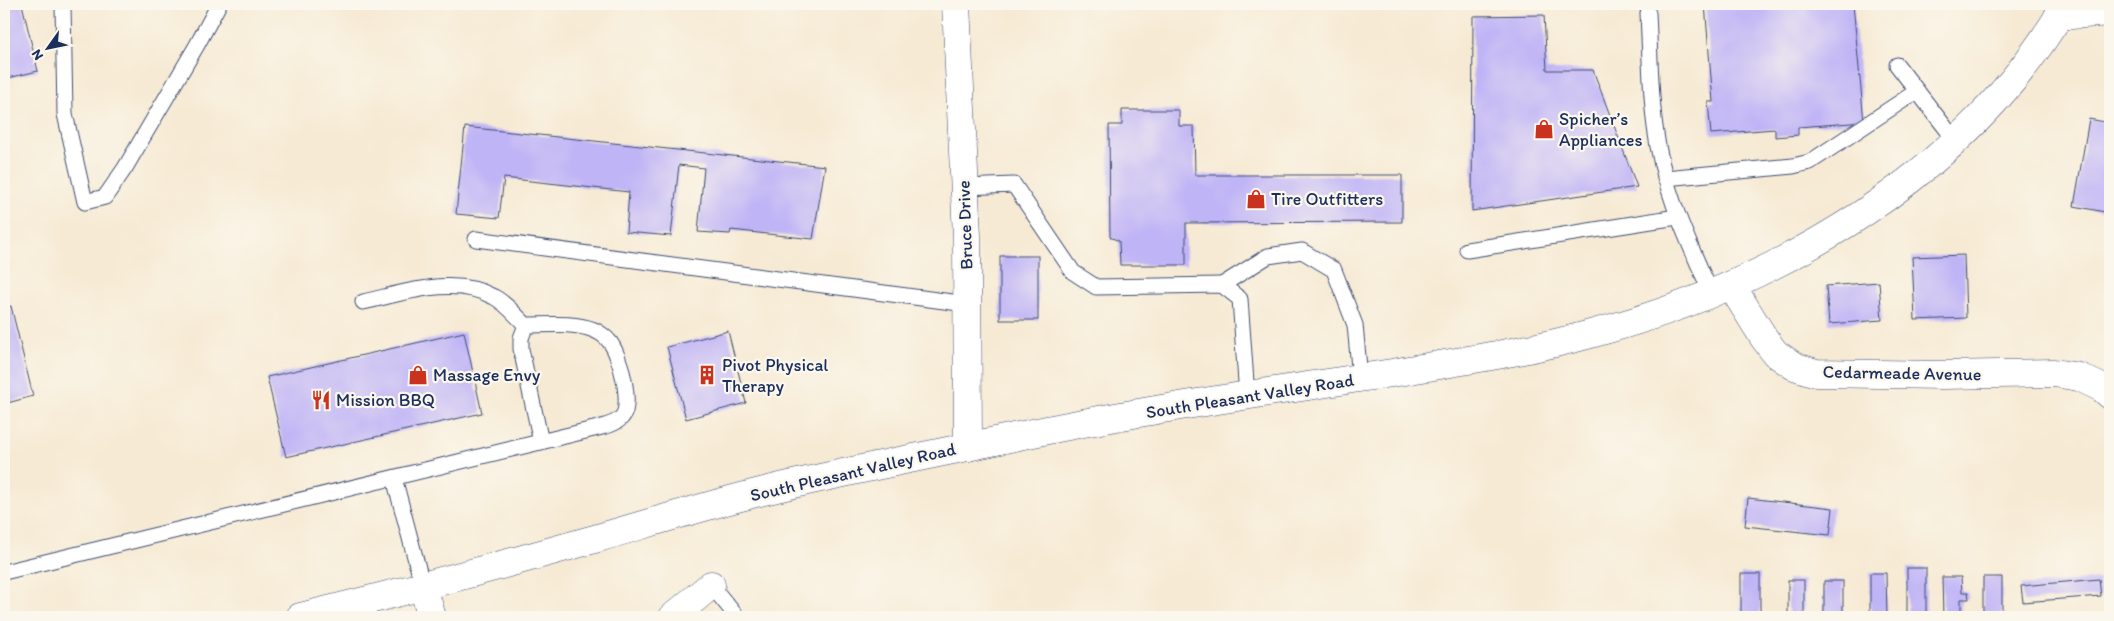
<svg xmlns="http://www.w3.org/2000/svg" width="2114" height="621" viewBox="0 0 2114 621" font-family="Itim,sans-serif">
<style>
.building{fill:#bfb4f6}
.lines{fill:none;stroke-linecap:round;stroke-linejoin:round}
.service-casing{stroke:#3c4b70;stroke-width:17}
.minor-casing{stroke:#3c4b70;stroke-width:29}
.tertiary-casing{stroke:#3c4b70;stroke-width:29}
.service{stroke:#fff;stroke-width:15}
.minor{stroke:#fff;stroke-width:28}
.tertiary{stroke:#fff;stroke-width:28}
.labels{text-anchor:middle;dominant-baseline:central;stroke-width:4.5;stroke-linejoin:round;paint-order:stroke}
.poi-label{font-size:18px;fill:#1b2f5e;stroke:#fbf7ec;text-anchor:start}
.street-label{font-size:18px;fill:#1b2f5e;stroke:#fbf7ec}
</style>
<rect width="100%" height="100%" fill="#fbf7ec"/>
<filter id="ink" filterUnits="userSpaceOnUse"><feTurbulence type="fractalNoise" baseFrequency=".02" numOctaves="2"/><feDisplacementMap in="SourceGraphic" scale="10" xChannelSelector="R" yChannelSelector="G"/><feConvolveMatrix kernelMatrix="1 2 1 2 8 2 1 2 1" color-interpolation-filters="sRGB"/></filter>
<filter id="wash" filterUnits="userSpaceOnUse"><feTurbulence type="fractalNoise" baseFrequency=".0096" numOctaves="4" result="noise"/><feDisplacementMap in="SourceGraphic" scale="20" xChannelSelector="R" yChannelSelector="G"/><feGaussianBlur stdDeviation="1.12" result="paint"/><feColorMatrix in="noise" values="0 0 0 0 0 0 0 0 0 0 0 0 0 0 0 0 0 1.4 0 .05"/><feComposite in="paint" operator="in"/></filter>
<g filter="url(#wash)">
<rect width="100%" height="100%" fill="#f6ead4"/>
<g id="blocks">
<g class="building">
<path d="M4,4H22L38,71L4,79Z"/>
<path d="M1705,4H1853L1864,122L1798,127V135L1775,137V129L1711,134L1708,102H1713Z"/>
<path d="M1544,15L1547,70H1593L1637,187L1472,211L1473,16Z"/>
<path d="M1122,110H1179V126H1194L1195,175H1402V222L1186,223V265H1120L1119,241L1110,237L1109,125H1122Z"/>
<path d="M2089,119L2110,123V213L2074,206Z"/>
<path d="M465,127L825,166L813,239L731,230L730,234L698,232L704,168L679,165L671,236L626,232L629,192L504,178L499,218L456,214Z"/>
<path d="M1964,255L1966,318L1915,320L1912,257Z"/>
<rect x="1000" y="256" width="38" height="64"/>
<path d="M1879,282L1882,320L1829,324L1826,286Z"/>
<path d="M11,306L33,396L4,404V308Z"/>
<path d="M728,331L746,403L686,419L667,347Z"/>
<path d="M464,332L482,413L286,457L267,377Z"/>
<path d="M1748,498L1833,508L1830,535L1745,526Z"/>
<rect x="1907" y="568" width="19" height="49"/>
<path d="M1870,573H1886L1887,617H1870Z"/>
<rect x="1741" y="574" width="19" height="43"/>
<path d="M1942,577H1961L1962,592H1968L1969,599H1961V617H1943Z"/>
<path d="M1983,577H2002V617H1976V614L1983,615Z"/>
<path d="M2099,579L2101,596L2023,602L2021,586Z"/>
<rect x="1788" y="580" width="16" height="37"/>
<rect x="1824" y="581" width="19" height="36"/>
</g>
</g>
</g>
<g filter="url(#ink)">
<use href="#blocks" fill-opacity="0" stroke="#3c4b70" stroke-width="1"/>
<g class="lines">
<defs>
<g id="service">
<path d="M63,4L65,114L85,202L105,197L125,168L197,45L219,4"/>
<path d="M1648,13C1650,51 1650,90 1655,127C1662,186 1687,239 1711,293"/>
<path d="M1897,65L1955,140"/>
<path d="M1665,178L1793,166L1810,162L1917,91"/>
<path d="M964,187L1014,185L1073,272L1096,287L1222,285L1240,299L1247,396"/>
<path d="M476,239L967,304"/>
<path d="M1467,250L1677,217"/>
<path d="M1222,285L1268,256L1302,251L1334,270L1355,325L1360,378"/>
<path d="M526,325L521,338V349L541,442"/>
<path d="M394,478L423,587"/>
<path d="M4,572L598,428C606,426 616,424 622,417C633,405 620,353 609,341C606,337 599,332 594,330C574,322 547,325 526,325C516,316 506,303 494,297C454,275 404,293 363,302"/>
<path d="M711,585L737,617"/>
</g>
<g id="minor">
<path d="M956,4L967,236L968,447"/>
<path d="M2058,16L2110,12"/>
<path d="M423,587L432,617"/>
<path d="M673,617L711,585"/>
</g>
<g id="tertiary">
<path d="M1731,285L1764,338L1775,353L1794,366L1816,373L1943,375L2054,373L2079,377L2102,388L2110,395"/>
<path d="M300,617C400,593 499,566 598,538C653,522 708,505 764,491C842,472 921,457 1000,440C1131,411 1265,393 1398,372C1461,361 1525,352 1587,335C1776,285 1965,177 2066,4"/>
</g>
</defs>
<use href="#service" class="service-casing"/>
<use href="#minor" class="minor-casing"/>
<use href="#tertiary" class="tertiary-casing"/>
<use href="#service" class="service"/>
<use href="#minor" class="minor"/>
<use href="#tertiary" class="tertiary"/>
</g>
</g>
<defs>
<symbol id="shop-bare" viewBox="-9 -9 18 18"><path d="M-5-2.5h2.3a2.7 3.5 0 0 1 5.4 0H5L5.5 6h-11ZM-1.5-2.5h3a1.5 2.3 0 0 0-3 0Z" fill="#c8321e" stroke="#fbf7ec" stroke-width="2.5" paint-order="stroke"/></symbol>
<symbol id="building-bare" viewBox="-9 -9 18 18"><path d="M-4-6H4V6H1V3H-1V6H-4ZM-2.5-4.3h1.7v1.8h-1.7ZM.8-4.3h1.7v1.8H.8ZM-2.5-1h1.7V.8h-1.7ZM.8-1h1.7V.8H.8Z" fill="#c8321e" stroke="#fbf7ec" stroke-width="2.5" paint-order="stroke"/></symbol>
<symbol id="restaurant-bare" viewBox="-9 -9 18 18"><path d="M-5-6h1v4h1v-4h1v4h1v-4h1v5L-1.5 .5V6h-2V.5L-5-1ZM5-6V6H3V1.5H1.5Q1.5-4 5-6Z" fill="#c8321e" stroke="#fbf7ec" stroke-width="2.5" paint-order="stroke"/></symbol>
</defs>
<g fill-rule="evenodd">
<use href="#shop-bare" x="1530" y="115" width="28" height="28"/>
<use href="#shop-bare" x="1242" y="185" width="28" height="28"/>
<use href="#shop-bare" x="404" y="361" width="28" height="28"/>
<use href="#building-bare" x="693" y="361" width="28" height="28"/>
<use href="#restaurant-bare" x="307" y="386" width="28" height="28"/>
</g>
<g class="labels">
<g class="poi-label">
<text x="1559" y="119">Spicher’s<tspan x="1559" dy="21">Appliances</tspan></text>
<text x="1271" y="199">Tire Outfitters</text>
<text x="722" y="365">Pivot Physical<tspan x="722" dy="21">Therapy</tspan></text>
<text x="433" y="375">Massage Envy</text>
<text x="336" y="400">Mission BBQ</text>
</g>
<g class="street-label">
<text transform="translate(965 225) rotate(-92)">Bruce Drive</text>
<text transform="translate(1902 373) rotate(1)">Cedarmeade Avenue</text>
<text transform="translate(1250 396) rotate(-9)">South Pleasant Valley Road</text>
<text transform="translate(853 472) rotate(-13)">South Pleasant Valley Road</text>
</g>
</g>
<rect width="2114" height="621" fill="none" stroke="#fbf7ec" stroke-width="20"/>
<g transform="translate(48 48) rotate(237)" stroke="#fbf7ec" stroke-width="4" paint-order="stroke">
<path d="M0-4L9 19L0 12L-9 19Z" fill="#1b2f5e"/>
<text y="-8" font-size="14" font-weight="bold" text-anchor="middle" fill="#1b2f5e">N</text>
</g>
</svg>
